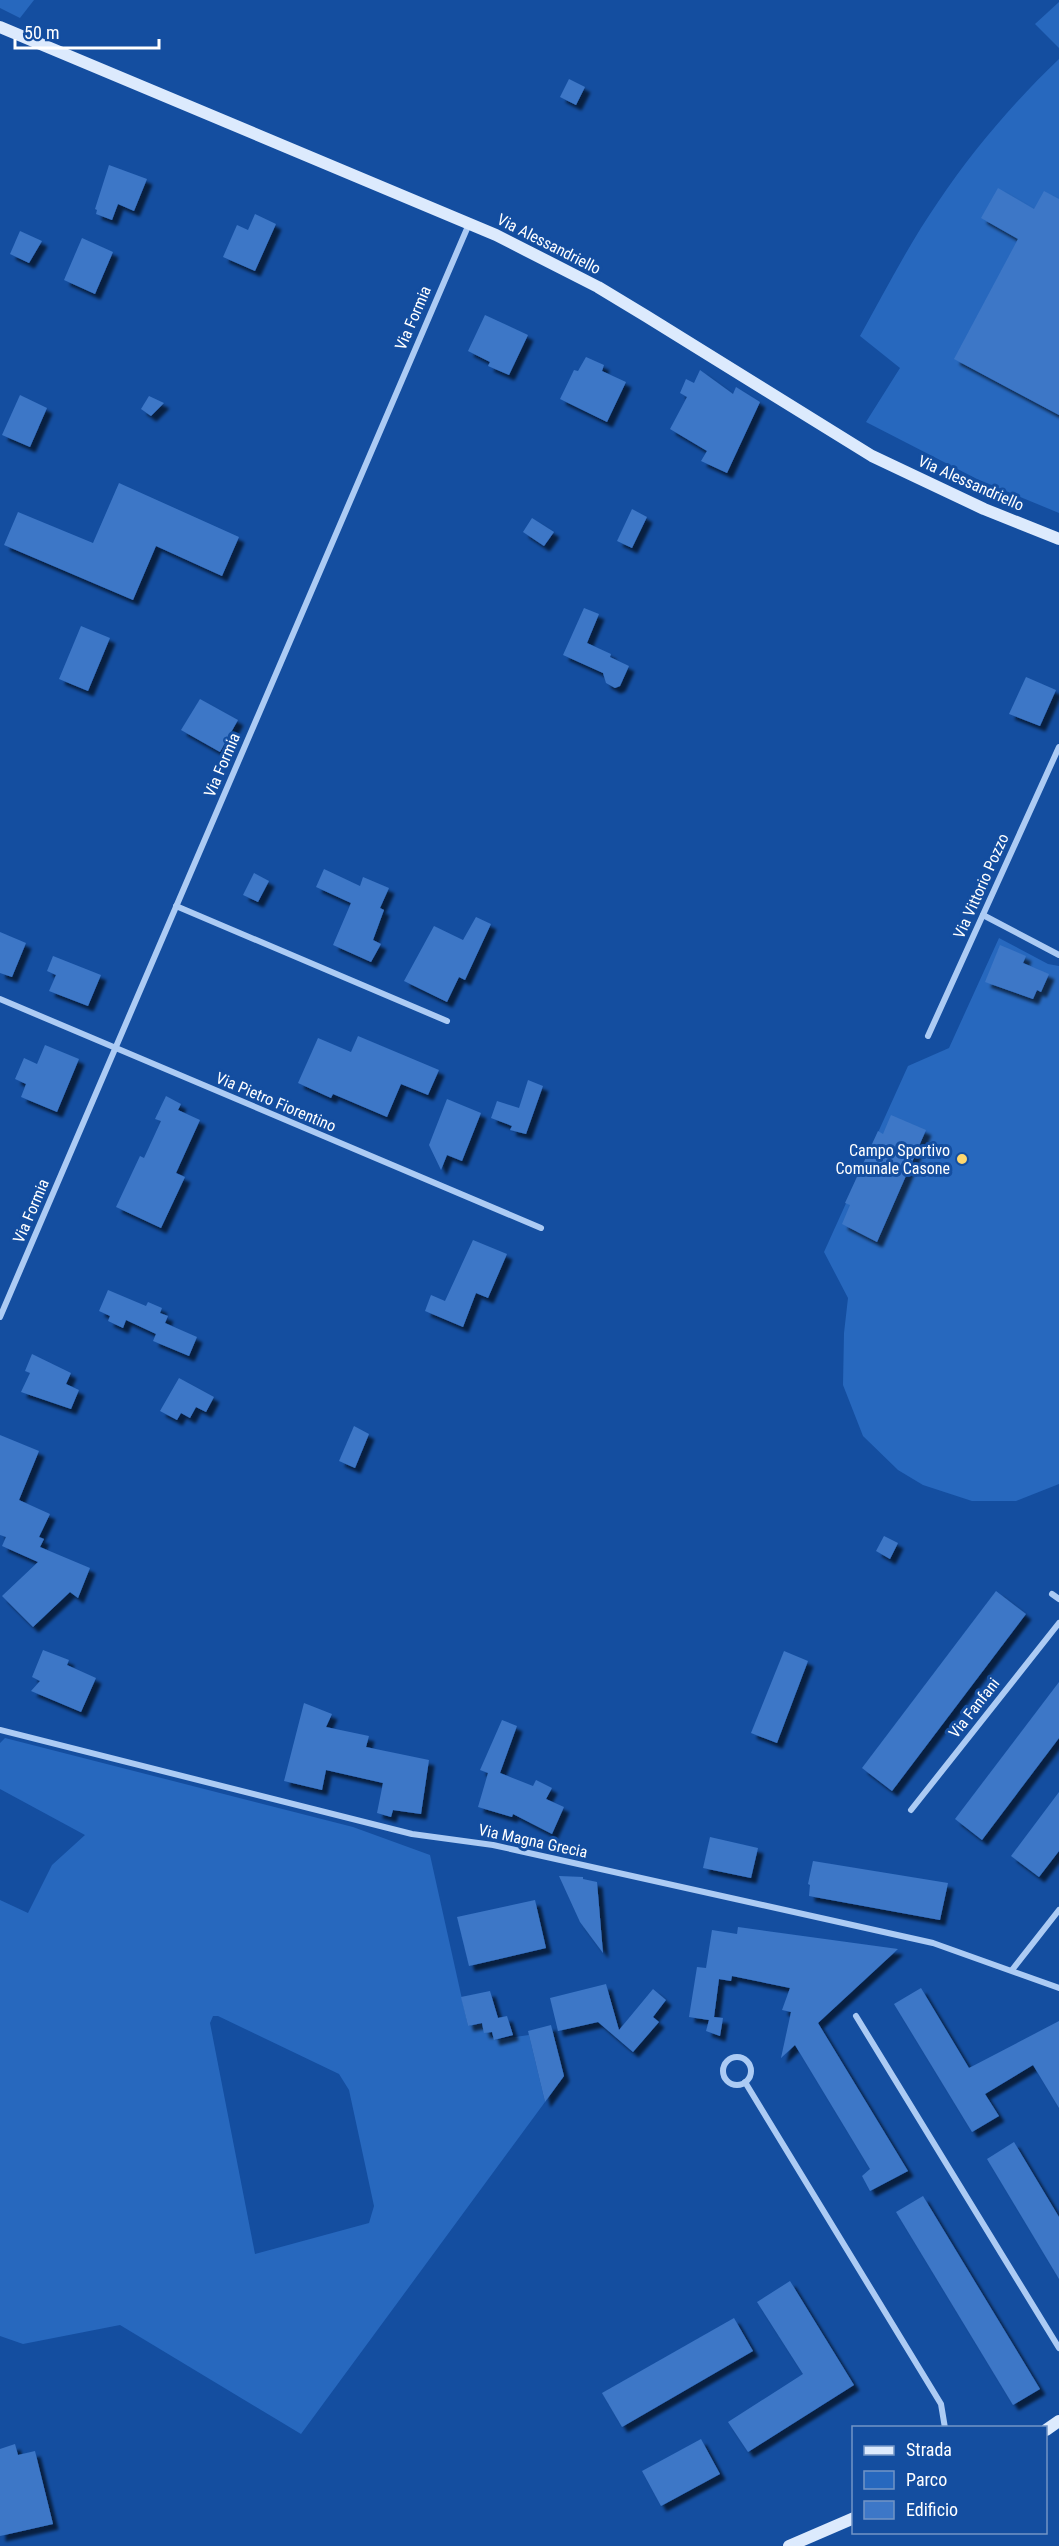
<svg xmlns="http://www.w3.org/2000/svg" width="1059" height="2546" viewBox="0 0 1059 2546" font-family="'Roboto Condensed',sans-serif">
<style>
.green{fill:#2768be;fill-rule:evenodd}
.building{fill:#3d77c7;filter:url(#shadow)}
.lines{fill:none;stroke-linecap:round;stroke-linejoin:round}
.street{stroke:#accbf4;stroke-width:6}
.secondary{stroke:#dceafd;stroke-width:12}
.poi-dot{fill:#ffd86f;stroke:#144ea0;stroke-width:2}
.labels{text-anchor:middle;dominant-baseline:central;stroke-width:6;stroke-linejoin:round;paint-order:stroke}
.street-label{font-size:16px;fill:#fff;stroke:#144ea0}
.poi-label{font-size:16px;fill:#fff;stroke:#144ea0;text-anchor:end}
</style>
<defs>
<filter id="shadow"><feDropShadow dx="5.5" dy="5.5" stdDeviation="1.5" flood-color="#0009"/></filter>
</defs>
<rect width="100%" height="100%" fill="#144ea0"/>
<g class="green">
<path d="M0,0H34L20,18L0,8Z"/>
<path d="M1059,2V48L1035,24Z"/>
<path d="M1059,59V513L977,479L866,422L900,368L860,336C885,291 909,244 938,202C973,150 1014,102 1059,59Z"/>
<path d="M999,938L1048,964L1059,966V1484L1016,1501H972L923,1485L898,1470L863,1436L843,1385L844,1333L848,1298L824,1252L908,1066L949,1048Z"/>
<path d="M5,1738L353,1827L430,1855L468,2026L482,2023L495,2040L529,2035L545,2102L301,2434L120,2325L23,2344L0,2336V1900L28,1913L52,1865L85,1835L0,1789V1743ZM213,2016H218L339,2074L349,2090L374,2206L369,2223L255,2254L210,2023Z"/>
</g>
<g class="building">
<path d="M569,79L585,87L576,105L560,97Z"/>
<path d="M109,165L147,179L134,211L118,204L112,220L96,214L97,210L95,209Z"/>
<path d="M998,188L1034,209L1044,191L1059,199V415L954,359L1018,239L981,218Z"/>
<path d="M255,214L276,224L255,271L223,257L237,225L248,230Z"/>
<path d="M20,231L42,241L29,263L10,254Z"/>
<path d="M82,238L113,252L95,294L64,280Z"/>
<path d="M485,315L528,335L509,375L488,366L490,362L468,351Z"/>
<path d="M586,357L604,365L602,371L626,382L607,422L560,399L574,370L578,371Z"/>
<path d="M700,370L733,394L736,387L760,402L727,473L701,461L707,451L670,429L687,397L680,393L686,379L694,383Z"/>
<path d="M20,395L47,408L30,447L2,435Z"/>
<path d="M149,396L164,403L151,416L141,409Z"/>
<path d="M119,483L239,537L222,576L156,546L133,600L4,545L18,512L93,543Z"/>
<path d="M632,509L647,517L632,548L617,541Z"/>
<path d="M532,518L554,532L544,546L523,532Z"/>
<path d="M584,608L599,614L587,643L611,654L610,657L629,666L620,686L615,688L606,683L603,673L563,655Z"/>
<path d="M81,626L110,638L88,691L59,679Z"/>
<path d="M1026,677L1056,690L1040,726L1009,714Z"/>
<path d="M200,699L238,720L220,752L181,730Z"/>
<path d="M324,869L360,886L363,877L389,888L380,908L384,910L373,940L381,944L371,962L333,945L351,903L316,887Z"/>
<path d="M254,873L269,881L258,902L243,895Z"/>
<path d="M476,917L491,924L465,980L459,977L447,1002L404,981L434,926L463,940Z"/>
<path d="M0,932L26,943L12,977L0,973Z"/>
<path d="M1000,945L1026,956L1023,963L1049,974L1041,992L1037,990L1033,999L985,982Z"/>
<path d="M53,956L101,975L88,1006L49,991L56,975L47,971Z"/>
<path d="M358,1036L439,1070L428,1095L401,1084L387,1117L333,1094L331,1098L298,1083L318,1038L351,1052Z"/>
<path d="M45,1045L79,1059L57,1112L21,1097L26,1084L15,1079L24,1058L37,1064Z"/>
<path d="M528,1080L543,1086L526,1134L510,1130L512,1126L491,1118L497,1101L519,1108Z"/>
<path d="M166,1096L181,1104L178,1110L200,1120L176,1173L185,1177L161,1228L116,1207L140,1156L144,1158L161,1121L155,1119Z"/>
<path d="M447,1099L481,1113L462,1161L447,1155L441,1170L429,1145Z"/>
<path d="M891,1115L926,1130L877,1242L842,1224L850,1205L845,1203L878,1131L883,1134Z"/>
<path d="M473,1240L507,1254L488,1298L476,1293L463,1327L425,1311L431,1295L445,1301Z"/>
<path d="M108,1290L146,1306L148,1302L162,1308L160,1313L168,1316L165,1323L197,1337L189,1356L153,1341L156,1334L126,1320L123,1328L108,1321L110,1316L99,1311Z"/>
<path d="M32,1354L71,1373L66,1384L79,1390L71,1409L21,1392L30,1373L25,1371Z"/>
<path d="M179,1378L214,1397L206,1412L196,1407L190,1418L181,1413L177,1420L160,1411Z"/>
<path d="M354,1426L369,1434L355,1468L339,1461Z"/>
<path d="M0,1435L39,1451L19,1500L50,1514L39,1537L44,1539L40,1547L90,1568L78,1598L70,1592L33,1627L2,1596L38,1562L2,1546L6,1537L0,1535Z"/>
<path d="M884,1536L898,1543L890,1559L876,1551Z"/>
<path d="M996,1591L1026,1614L892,1791L862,1768Z"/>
<path d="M43,1650L69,1660L67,1665L96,1678L81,1712L31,1691L40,1681L32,1677Z"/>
<path d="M784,1651L808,1661L777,1743L751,1733Z"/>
<path d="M1059,1682V1738L982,1840L955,1819Z"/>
<path d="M304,1703L332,1714L326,1727L369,1736L366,1747L429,1760L421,1814L393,1810L391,1817L377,1813L383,1783L326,1770L322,1790L284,1781Z"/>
<path d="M502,1720L517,1726L500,1773L533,1786L536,1780L552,1788L546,1799L564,1807L552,1834L513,1814L512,1817L478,1807L488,1773L480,1770Z"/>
<path d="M1059,1792V1851L1039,1877L1011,1856Z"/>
<path d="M710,1837L758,1848L751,1878L703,1868Z"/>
<path d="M813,1861L948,1883L940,1920L809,1896L810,1885L808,1884Z"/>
<path d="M559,1876L583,1877V1879L597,1882L603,1953L580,1922Z"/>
<path d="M535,1900L546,1948L469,1966L457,1917Z"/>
<path d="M738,1927L898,1949L818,2023L908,2171L870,2191L862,2176L870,2169L795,2045L781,2058L791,2012L782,2010L790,1988L732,1976L731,1981L719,1979L714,2017L723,2018L720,2036L706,2031L709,2020L689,2017L697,1967L706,1968L712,1930L737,1934Z"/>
<path d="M606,1984L619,2030L653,1989L666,2000L653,2017L659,2022L633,2052L598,2022L558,2031L550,1998Z"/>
<path d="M921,1988L969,2068L1059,2021V2108L1033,2065L985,2094L999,2116L972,2132L894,2004Z"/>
<path d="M490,1991L498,2018L507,2016L513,2035L494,2040L492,2032L484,2033L482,2023L468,2026L461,1997Z"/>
<path d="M551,2025L564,2076L545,2102L528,2031Z"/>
<path d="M1014,2142L1059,2217V2279L987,2159Z"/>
<path d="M923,2196L1040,2389L1013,2405L896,2212Z"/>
<path d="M790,2281L854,2385L748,2452L728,2422L803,2374L757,2302Z"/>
<path d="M734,2318L753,2351L622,2427L602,2393Z"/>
<path d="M701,2439L720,2474L661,2506L642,2471Z"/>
<path d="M15,2444L18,2455L35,2451L53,2524L0,2536V2449Z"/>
</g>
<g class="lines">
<g class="street">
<path d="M176,906L447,1021"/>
<path d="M983,915L1059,955"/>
<path d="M0,999L541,1228"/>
<path d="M928,1036L1059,747"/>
<path d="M0,1317L469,224"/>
<path d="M1052,1594L1059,1599"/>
<path d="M0,1730L412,1834L493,1845L933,1943L1059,1988"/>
<path d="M911,1810L1059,1623"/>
<path d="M1012,1970L1059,1910"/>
<path d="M856,2016L1059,2348"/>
<circle cx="737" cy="2071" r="14"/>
<path d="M745,2082L941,2404L945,2428"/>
</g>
<g class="secondary">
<path d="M0,27L496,235L598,287L646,316L872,456L984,509L1059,539"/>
<path d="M1046,2430L1059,2421"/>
<path d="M789,2546L854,2518"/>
</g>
</g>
<circle class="poi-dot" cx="962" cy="1159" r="6"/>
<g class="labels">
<g class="street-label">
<text transform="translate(549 244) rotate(27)">Via Alessandriello</text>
<text transform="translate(413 318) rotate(-67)">Via Formia</text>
<text transform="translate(971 483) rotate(24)">Via Alessandriello</text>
<text transform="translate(222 765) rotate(-67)">Via Formia</text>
<text transform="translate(981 886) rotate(-66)">Via Vittorio Pozzo</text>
<text transform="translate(276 1102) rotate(23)">Via Pietro Fiorentino</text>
<text transform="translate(31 1211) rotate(-67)">Via Formia</text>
<text transform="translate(974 1708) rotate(-52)">Via Fanfani</text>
<text transform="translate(533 1841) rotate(12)">Via Magna Grecia</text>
</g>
<g class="poi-label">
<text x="950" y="1150">Campo Sportivo<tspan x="950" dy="18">Comunale Casone</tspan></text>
</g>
</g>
<rect x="852" y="2426" width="195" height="108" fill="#144ea0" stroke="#7295c6" stroke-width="1.5"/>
<rect x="864" y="2446" width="30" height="9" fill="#dceafd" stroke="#7295c6" stroke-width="1.5"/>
<text x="906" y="2456" font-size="18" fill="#ffffff">Strada</text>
<rect x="864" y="2471" width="30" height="18" fill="#2768be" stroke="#7295c6" stroke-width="1.5"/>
<text x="906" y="2486" font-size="18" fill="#ffffff">Parco</text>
<rect x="864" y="2501" width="30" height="18" fill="#3d77c7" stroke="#7295c6" stroke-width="1.5"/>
<text x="906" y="2516" font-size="18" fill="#ffffff">Edificio</text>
<path d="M15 39v9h144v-9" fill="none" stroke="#ffffff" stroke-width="3"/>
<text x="24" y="39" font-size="18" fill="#ffffff" stroke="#144ea0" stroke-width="4.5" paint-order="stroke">50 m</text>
</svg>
